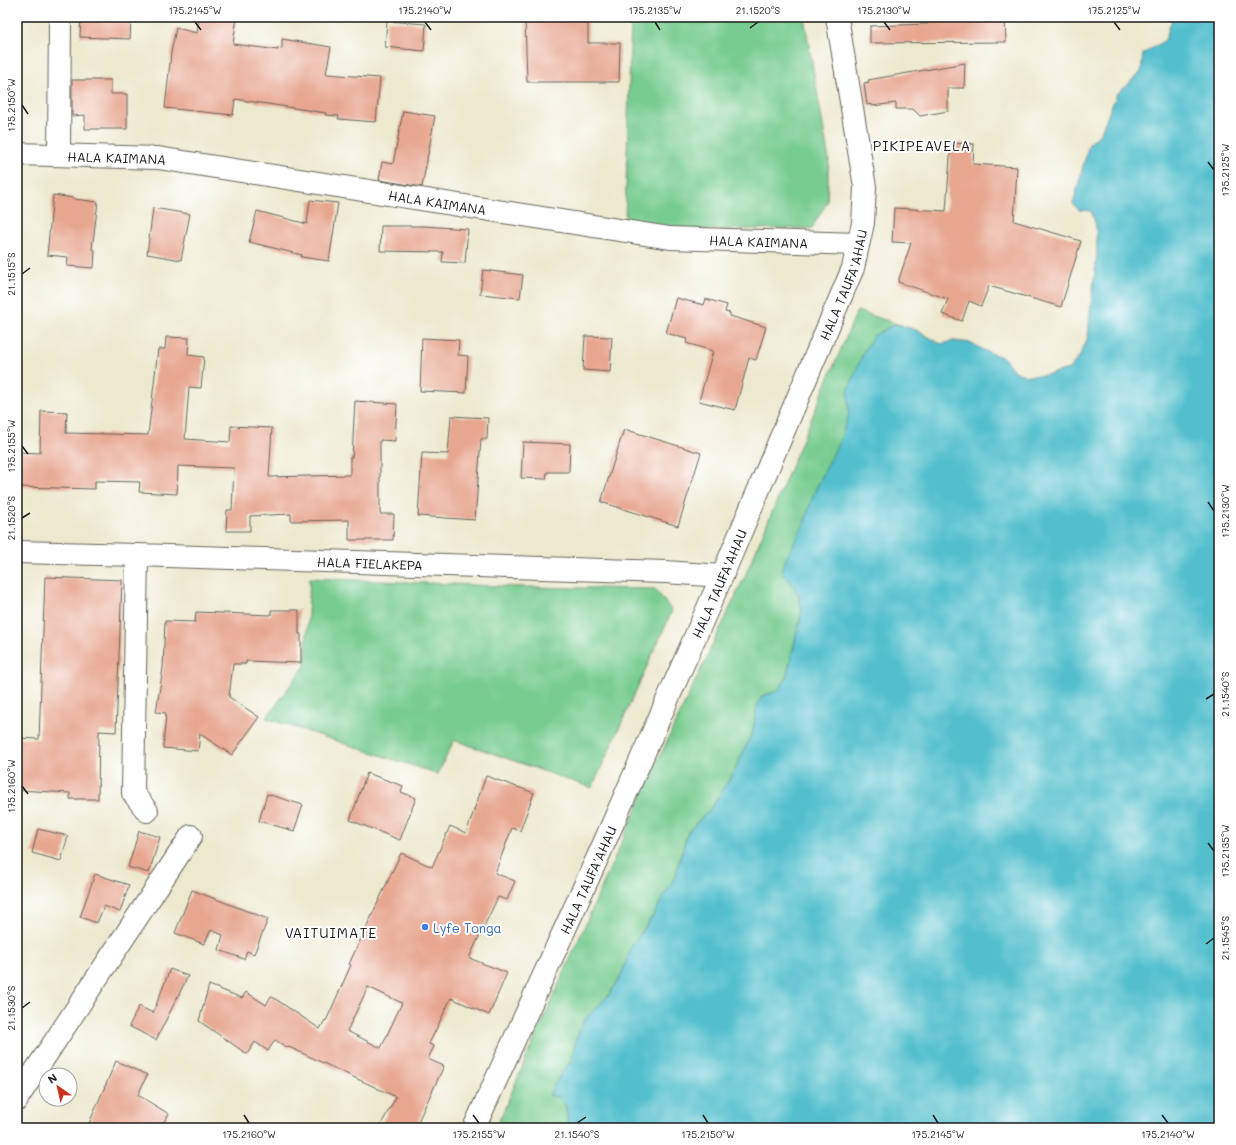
<svg xmlns="http://www.w3.org/2000/svg" width="1236" height="1145" viewBox="0 0 1236 1145" font-family="Mali,sans-serif">
<style>
.green{fill:#77cc90;stroke:#4a7456}
.water{fill:#53bfcd;stroke:#386e74}
.building{fill:#e7a68f;fill-rule:evenodd}
.lines{fill:none;stroke-linecap:round;stroke-linejoin:round}
.minor-casing{stroke:#65645b;stroke-width:24}
.tertiary-casing{stroke:#65645b;stroke-width:24}
.primary-casing{stroke:#65645b;stroke-width:24}
.minor{stroke:#fff;stroke-width:22}
.tertiary{stroke:#fff;stroke-width:22}
.primary{stroke:#fff;stroke-width:22}
.ticks{fill:none;stroke:#1c1c1c;stroke-width:1.5}
.shop-dot{fill:#3f7fe0;stroke:#fff;stroke-width:1.5}
.labels{text-anchor:middle;dominant-baseline:central;stroke-width:4;stroke-linejoin:round;paint-order:stroke}
.street-label{font-size:13px;fill:#1c1c1c;stroke:#fff}
.shop-label{font-size:13px;fill:#366cbe;stroke:#fff;text-anchor:start}
.neighbourhood-label{font-size:14px;letter-spacing:1px;fill:#1c1c1c;stroke:#fff}
.neatline{fill:none;stroke:#1c1c1c;stroke-width:1.5}
.ticks-label{font-size:10px;text-anchor:middle;fill:#1c1c1c}
</style>
<rect width="100%" height="100%" fill="#fff"/>
<filter id="ink" filterUnits="userSpaceOnUse"><feTurbulence type="fractalNoise" baseFrequency=".025" numOctaves="2"/><feDisplacementMap in="SourceGraphic" scale="8" xChannelSelector="R" yChannelSelector="G"/><feConvolveMatrix kernelMatrix="1 2 1 2 8 2 1 2 1" color-interpolation-filters="sRGB"/></filter>
<filter id="wash" filterUnits="userSpaceOnUse"><feTurbulence type="fractalNoise" baseFrequency=".012" numOctaves="4" result="noise"/><feDisplacementMap in="SourceGraphic" scale="16" xChannelSelector="R" yChannelSelector="G"/><feGaussianBlur stdDeviation="0.9" result="paint"/><feColorMatrix in="noise" values="0 0 0 0 0 0 0 0 0 0 0 0 0 0 0 0 0 1.4 0 .05"/><feComposite in="paint" operator="in"/></filter>
<g filter="url(#wash)">
<rect width="100%" height="100%" fill="#ede9cf"/>
<g class="green">
<path d="M631,17H804L829,160L827,202L812,228L675,230L625,222Z"/>
<path d="M857,311L916,330L941,344L798,593L802,611L786,679L778,691L757,706L753,731L734,772L712,807L688,832L680,858L676,875L654,914L632,946L620,978L608,996L584,1020L576,1040L571,1061L559,1077L550,1095L560,1097L566,1106L568,1128H496L529,1052L658,760L745,576Z"/>
<path d="M310,578L521,587L655,589L672,611L592,788L454,740L438,774L266,718L305,666Z"/>
</g>
<path class="water" d="M1172,17H1219V1128H568L566,1106L559,1097L549,1095L559,1077L571,1061L576,1040L584,1020L608,996L620,978L632,946L654,914L676,875L680,858L688,832L712,807L734,772L753,731L757,706L762,696L778,691L786,679L802,611L798,593L781,570L790,551L804,524L813,495L841,438L849,413L848,391L863,353L873,336L895,324L916,330L941,344L954,341L972,343L983,350L1004,358L1014,371L1027,376L1046,375L1069,369L1080,356L1088,337L1090,313L1097,255L1096,225L1091,211L1079,210L1073,204L1089,144L1100,134L1117,94L1141,72L1143,54L1165,40L1172,19Z"/>
<g id="blocks">
<g class="building">
<path d="M81,17H131L130,39L80,37Z"/>
<path d="M199,17H237L233,44L278,50V48L282,49V39L331,47L326,74L380,78L376,122L338,119L339,116L325,115L326,113L235,99L233,115L165,108L171,53L176,28L197,33Z"/>
<path d="M525,17H588V43H620L619,82H527Z"/>
<path d="M927,17H1005L1006,42L870,43V26L927,24Z"/>
<path d="M387,21L426,24L424,51L385,47Z"/>
<path d="M965,63L964,88H948V111L920,116L913,109H896V103L872,106V104L867,105L864,83L869,82L868,80Z"/>
<path d="M72,80H111V94H127V129H85V115L72,116Z"/>
<path d="M403,111L435,116L422,187L379,180L382,162L393,164Z"/>
<path d="M951,143L974,144L973,164L1017,167L1014,221L1081,241L1061,307L989,286L981,306L969,301L962,321L942,314L948,299L898,282L911,243L892,242L894,208L946,211Z"/>
<path d="M53,195L74,198V199L98,202L92,249L95,250L94,268L67,266L68,257L47,255Z"/>
<path d="M310,200L338,203L329,261L301,257L302,255L249,242L257,211L307,224Z"/>
<path d="M153,208L190,214L181,260L147,254Z"/>
<path d="M381,226H423L468,229L465,263L442,262L443,252L380,251Z"/>
<path d="M483,270L523,275L520,298L480,294Z"/>
<path d="M676,298L704,305L706,299L727,305L725,312L730,313V316L766,327L756,360L749,358L735,410L699,401L713,351L686,343L687,339L666,333Z"/>
<path d="M585,336L612,337L610,372L583,370Z"/>
<path d="M166,337L189,338L188,355L204,357L201,388L189,387L185,439L230,442L231,426L272,428L269,477L350,475V457H352L355,401L397,404L395,441L380,440V514H394L393,540H349V520L291,521V514L250,516V531H226L227,510H232L234,468L178,466L177,494L139,492L140,482L95,481V489L18,487L19,452L40,453L41,411L67,412L66,433L148,435L158,349H165Z"/>
<path d="M422,338L459,340L458,355L468,356L466,393L420,391Z"/>
<path d="M451,416L488,418L487,439H481L475,520L418,516L422,453L448,454Z"/>
<path d="M624,429L701,453L678,526L601,502Z"/>
<path d="M523,442L570,444L569,472H547L546,479L521,478Z"/>
<path d="M45,577L122,580L116,732L99,731L98,799H70V793L17,790V738L39,739Z"/>
<path d="M271,610H299V634H301V663L246,661V664H233L229,697L259,717L232,755L200,734L198,751L163,748L166,713L156,712L163,668L165,621L195,622L196,612L271,615Z"/>
<path d="M367,773L403,786L401,792L416,798L400,840L350,820Z"/>
<path d="M486,776L534,793L520,831L512,828L495,873L515,881L507,900L498,897L469,958L507,973L489,1015L451,998L429,1044L434,1046L428,1059L444,1066L415,1128H379L396,1097L289,1047L288,1048L275,1040L268,1051L255,1042L247,1054L199,1021L209,985L242,998L246,992L266,1005L271,996L320,1029L325,1020L326,1021L351,965L349,964L401,853L432,867L450,826L466,833ZM368,987L402,1003L381,1048L347,1031Z"/>
<path d="M267,794L303,805L294,831L259,821Z"/>
<path d="M38,829L68,836L61,861L32,853Z"/>
<path d="M139,831L160,837L149,873L128,867Z"/>
<path d="M95,874L129,885L120,912L104,906L97,923L80,917Z"/>
<path d="M192,890L268,919L254,954L247,951L244,959L219,950L223,935L211,930L204,944L175,933Z"/>
<path d="M170,969L188,976L156,1040L129,1026L139,1006L153,1013Z"/>
<path d="M116,1061L147,1075L138,1095L169,1114L160,1128H87Z"/>
</g>
</g>
</g>
<g filter="url(#ink)">
<use href="#blocks" fill-opacity="0" stroke="#65645b" stroke-width="1"/>
<g class="lines">
<defs>
<g id="minor">
<path id="s1" d="M17,154L158,158L670,238L858,244"/>
<path d="M59,154L60,17"/>
<path d="M137,555L133,793L147,811"/>
<path d="M17,1100L18,1097L191,836"/>
</g>
<g id="tertiary">
<path id="s2" d="M17,552L137,555L665,572L722,576"/>
</g>
<g id="primary">
<path id="s3" d="M474,1128L601,850L722,576L853,268L863,223L865,187L837,17"/>
</g>
</defs>
<use href="#minor" class="minor-casing"/>
<use href="#tertiary" class="tertiary-casing"/>
<use href="#primary" class="primary-casing"/>
<use href="#minor" class="minor"/>
<use href="#tertiary" class="tertiary"/>
<use href="#primary" class="primary"/>
</g>
</g>
<path class="ticks" d="M195,22L201,30M425,22L431,30M655,22L660,30M884,22L890,30M1114,22L1120,30M750,28L758,22M22,105L28,114M1208,162L1214,170M22,274L30,268M22,446L28,454M1208,502L1214,511M22,518L30,513M1206,699L1214,694M22,786L28,794M1208,843L1214,851M1206,944L1214,938M22,1008L30,1002M244,1115L249,1123M473,1115L479,1123M703,1115L708,1123M933,1115L938,1123M1162,1115L1168,1123M577,1123L586,1117"/>
<circle class="shop-dot" cx="425" cy="927" r="4"/>
<g class="labels">
<g class="street-label">
<text stroke="none"><textPath href="#s1" startOffset="100">HALA KAIMANA</textPath></text>
<text stroke="none"><textPath href="#s1" startOffset="424">HALA KAIMANA</textPath></text>
<text stroke="none"><textPath href="#s1" startOffset="748">HALA KAIMANA</textPath></text>
<text stroke="none"><textPath href="#s3" startOffset="921">HALA TAUFA'AHAU</textPath></text>
<text stroke="none"><textPath href="#s2" startOffset="353">HALA FIELAKEPA</textPath></text>
<text stroke="none"><textPath href="#s3" startOffset="597">HALA TAUFA'AHAU</textPath></text>
<text stroke="none"><textPath href="#s3" startOffset="273">HALA TAUFA'AHAU</textPath></text>
</g>
<g class="shop-label">
<text x="433" y="927">Lyfe Tonga</text>
</g>
<g class="neighbourhood-label">
<text x="922" y="145">PIKIPEAVELA</text>
<text x="331" y="932">VAITUIMATE</text>
</g>
</g>
<rect width="1236" height="1145" fill="none" stroke="#fff" stroke-width="44"/>
<g transform="translate(58 1087) rotate(326)"><circle r="19" fill="#ffffff" stroke="#a4a4a4"/>
<path d="M0-3L7 15L0 10L-7 15Z" fill="#c8321e"/>
<text y="-6" font-size="11" font-weight="bold" text-anchor="middle" fill="#1c1c1c">N</text>
</g>
<rect x="22" y="22" width="1192" height="1101" class="neatline"/>
<g class="ticks-label">
<text x="195" y="14">175.2145°W</text>
<text x="425" y="14">175.2140°W</text>
<text x="655" y="14">175.2135°W</text>
<text x="758" y="14">21.1520°S</text>
<text x="884" y="14">175.2130°W</text>
<text x="1114" y="14">175.2125°W</text>
<text transform="translate(11 105) rotate(-90)" y="4">175.2150°W</text>
<text transform="translate(1225 170) rotate(-90)" y="4">175.2125°W</text>
<text transform="translate(11 274) rotate(-90)" y="4">21.1515°S</text>
<text transform="translate(11 446) rotate(-90)" y="4">175.2155°W</text>
<text transform="translate(1225 511) rotate(-90)" y="4">175.2130°W</text>
<text transform="translate(11 518) rotate(-90)" y="4">21.1520°S</text>
<text transform="translate(1225 694) rotate(-90)" y="4">21.1540°S</text>
<text transform="translate(11 786) rotate(-90)" y="4">175.2160°W</text>
<text transform="translate(1225 851) rotate(-90)" y="4">175.2135°W</text>
<text transform="translate(1225 938) rotate(-90)" y="4">21.1545°S</text>
<text transform="translate(11 1008) rotate(-90)" y="4">21.1530°S</text>
<text x="249" y="1138">175.2160°W</text>
<text x="479" y="1138">175.2155°W</text>
<text x="577" y="1138">21.1540°S</text>
<text x="708" y="1138">175.2150°W</text>
<text x="938" y="1138">175.2145°W</text>
<text x="1168" y="1138">175.2140°W</text>
</g>
</svg>
